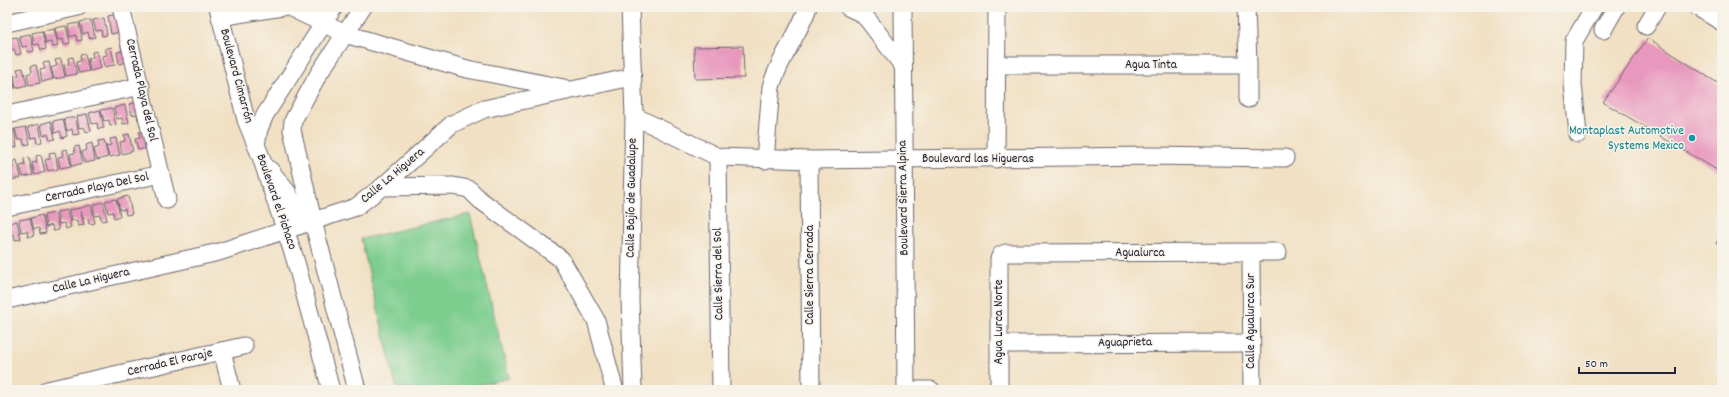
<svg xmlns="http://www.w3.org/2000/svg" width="1729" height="397" viewBox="0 0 1729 397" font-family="Dekko,sans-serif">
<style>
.green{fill:#7bcd8e;stroke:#4e7864}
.building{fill:#e897bd}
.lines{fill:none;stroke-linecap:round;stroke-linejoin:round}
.minor-casing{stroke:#6a646b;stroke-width:19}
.minor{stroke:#fff;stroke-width:17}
.culture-dot{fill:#0f9aa8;stroke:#f7f3e8;stroke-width:1.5}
.labels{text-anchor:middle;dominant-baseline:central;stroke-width:3;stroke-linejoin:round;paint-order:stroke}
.street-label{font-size:13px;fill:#22223b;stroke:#f7f3e8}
.culture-label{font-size:13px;fill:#0d838f;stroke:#f7f3e8;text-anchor:end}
</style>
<rect width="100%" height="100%" fill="#f7f3e8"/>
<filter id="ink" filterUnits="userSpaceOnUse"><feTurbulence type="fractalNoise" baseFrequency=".025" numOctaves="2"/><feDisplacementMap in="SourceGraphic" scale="8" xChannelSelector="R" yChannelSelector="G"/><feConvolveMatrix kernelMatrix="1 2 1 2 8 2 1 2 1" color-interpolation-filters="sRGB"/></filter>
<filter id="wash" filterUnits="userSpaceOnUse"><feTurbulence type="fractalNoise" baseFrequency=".012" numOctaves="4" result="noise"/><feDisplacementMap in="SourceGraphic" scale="16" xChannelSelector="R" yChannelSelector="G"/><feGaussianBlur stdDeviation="0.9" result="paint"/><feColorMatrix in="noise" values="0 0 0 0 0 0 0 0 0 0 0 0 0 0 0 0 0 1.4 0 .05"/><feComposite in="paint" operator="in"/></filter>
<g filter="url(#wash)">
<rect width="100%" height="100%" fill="#f1e0c3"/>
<path class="green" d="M470,214L509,378L457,390H397L361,239Z"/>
<g id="blocks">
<g class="building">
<path d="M118,14L122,32L111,34L108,16Z"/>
<path d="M104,18L107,35L102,36L101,30L96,31L93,20Z"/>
<path d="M91,20L95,37L89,38L88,32L83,34L80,22Z"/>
<path d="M79,23L82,40L77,41L76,35L70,37L68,25Z"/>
<path d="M66,26L70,43L64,45L63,39L58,40L55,28Z"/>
<path d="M54,29L58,46L52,47L51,42L46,43L43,31Z"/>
<path d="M42,31L46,49L41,50L39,44L34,45L32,33Z"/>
<path d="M30,34L34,51L28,52L27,46L22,47L19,36Z"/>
<path d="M17,37L21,54L16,55L14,49L9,50L7,39Z"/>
<path d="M1648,38L1722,86V173L1603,102Z"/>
<path d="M126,44L130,61L119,64L117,52L122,51L121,45Z"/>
<path d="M743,46L744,78L695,79L694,47Z"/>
<path d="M111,47L115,65L104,67L102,56L107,55L105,49Z"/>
<path d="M97,51L101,68L90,71L88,59L93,58L92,52Z"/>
<path d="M85,54L89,71L79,73L76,62L81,61L80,55Z"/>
<path d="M73,57L77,74L66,76L64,65L69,64L68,58Z"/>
<path d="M61,59L65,77L54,79L51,68L57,66L55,60Z"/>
<path d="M49,62L53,79L42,82L40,70L45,69L43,63Z"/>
<path d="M36,65L40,83L29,85L27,74L32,72L31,66Z"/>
<path d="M23,68L27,85L16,88L14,76L19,75L17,69Z"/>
<path d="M7,71H11L15,88L7,90Z"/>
<path d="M140,102L144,119L138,120L137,114L132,115L129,104Z"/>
<path d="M125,105L129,123L123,124L122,118L117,119L114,108Z"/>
<path d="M112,108L116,125L110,126L109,120L104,121L101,110Z"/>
<path d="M100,110L104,128L98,129L97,123L92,124L89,113Z"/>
<path d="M87,114L91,131L86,132L84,127L79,128L77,116Z"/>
<path d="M75,117L79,134L73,135L72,129L67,131L64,119Z"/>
<path d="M63,119L67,136L62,138L60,131L55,133L53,121Z"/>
<path d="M51,121L55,139L50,140L48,134L43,135L41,124Z"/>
<path d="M39,124L42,142L37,143L36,137L31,138L28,127Z"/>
<path d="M26,127L30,144L24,145L23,139L18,140L15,129Z"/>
<path d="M14,129L17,147L12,148L10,142L7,143V131Z"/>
<path d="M144,131L148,148L138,150L135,139L140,138L139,132Z"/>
<path d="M129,134L133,151L122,154L120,142L125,141L124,135Z"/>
<path d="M116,138L120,155L109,157L106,146L111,145L110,139Z"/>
<path d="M104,140L108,157L97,160L94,149L99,147L98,141Z"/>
<path d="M92,143L95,161L85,163L82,152L87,150L86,145Z"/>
<path d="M79,146L83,163L72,166L70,154L75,153L74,147Z"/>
<path d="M67,149L71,166L60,168L58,157L63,156L62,150Z"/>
<path d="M55,152L58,169L48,171L45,160L50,159L49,153Z"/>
<path d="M41,155L45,172L35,175L32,163L37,162L36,156Z"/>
<path d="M29,157L33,175L23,177L20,166L25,165L24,158Z"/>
<path d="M17,160L21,178L10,180L8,169L13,168L12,162Z"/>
<path d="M128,196L132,214L126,215L125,209L120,210L117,199Z"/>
<path d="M116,199L120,216L114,218L113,212L108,213L105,201Z"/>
<path d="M103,202L107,220L102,221L100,215L95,216L93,205Z"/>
<path d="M91,205L95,223L89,224L88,218L83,219L80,208Z"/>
<path d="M80,208L84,225L78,226L77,220L71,221L69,210Z"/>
<path d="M67,210L71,227L66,229L64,223L59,224L57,212Z"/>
<path d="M55,213L59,230L53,231L52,225L46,227L44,215Z"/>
<path d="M42,215L46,233L40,234L39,228L34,229L31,218Z"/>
<path d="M30,218L34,235L28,237L27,231L21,232L19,220Z"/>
<path d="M17,221L21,239L15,240L14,234L9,235L7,224Z"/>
<path d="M1722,235V247L1716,243Z"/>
</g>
</g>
</g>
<g filter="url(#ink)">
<use href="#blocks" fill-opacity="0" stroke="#6a646b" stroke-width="1"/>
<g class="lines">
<defs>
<g id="minor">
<path d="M121,7L167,200"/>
<path d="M218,7L246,120L261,157L295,259L331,390"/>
<path d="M289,7L345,34L467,69L564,88"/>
<path d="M630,7L634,116L630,299L633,390"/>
<path d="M848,7L861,13L868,20L903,66"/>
<path d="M903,7L906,390"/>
<path d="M1697,7L1722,22"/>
<path d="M220,17L282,7"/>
<path d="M7,23L78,7"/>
<path d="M1646,26L1657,7"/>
<path d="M1603,30L1616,7"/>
<path d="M997,65H1248L1246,7"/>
<path d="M1248,65V99"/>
<path d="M7,115L141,86"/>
<path d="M634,116L718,157L809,160L1152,156L1285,158"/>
<path d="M1578,134L1573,84L1574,41L1594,7"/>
<path d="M256,145L259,129L265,115L334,7"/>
<path d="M718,157L721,390"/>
<path d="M996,159L997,7"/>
<path d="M765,160L771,87C779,58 799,35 808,7"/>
<path d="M809,160L811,390"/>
<path d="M270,170L288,193L298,214L304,219L313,221"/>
<path d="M382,187L453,186L469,189L480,200L561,259L596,320L614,388"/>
<path d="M7,207L161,174"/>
<path d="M1251,253L1252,390"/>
<path d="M7,300L219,252L356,207L382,187L452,124L484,109L632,77"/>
<path d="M999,344L1251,343"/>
<path d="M222,351L232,390"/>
<path d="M47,390L244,346"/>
<path d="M357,390L313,221L292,130L293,121L296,115L318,75L363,7"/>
<path d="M906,390H931"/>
<path d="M999,390V259L1001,255L1006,253L1278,252"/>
</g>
</defs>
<use href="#minor" class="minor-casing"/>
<use href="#minor" class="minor"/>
</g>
</g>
<circle class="culture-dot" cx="1692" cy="138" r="4"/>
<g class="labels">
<g class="street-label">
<text x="1151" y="65">Agua Tinta</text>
<text transform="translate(236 76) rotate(75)">Boulevard Cimarrón</text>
<text transform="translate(141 90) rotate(77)">Cerrada Playa del Sol</text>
<text x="978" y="159">Boulevard las Higueras</text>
<text transform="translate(393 176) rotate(-40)">Calle La Higuera</text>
<text transform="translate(97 188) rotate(-12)">Cerrada Playa Del Sol</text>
<text transform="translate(632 198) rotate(-89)">Calle Bajío de Guadalupe</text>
<text transform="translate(904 198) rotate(-91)">Boulevard Sierra Alpina</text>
<text transform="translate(276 202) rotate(71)">Boulevard el Pichaco</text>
<text x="1140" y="253">Agualurca</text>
<text transform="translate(719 274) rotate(-91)">Calle Sierra del Sol</text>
<text transform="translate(810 275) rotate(-90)">Calle Sierra Cerrada</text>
<text transform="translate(91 281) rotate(-13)">Calle La Higuera</text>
<text transform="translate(1251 321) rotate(-90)">Calle Agualurca Sur</text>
<text transform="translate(999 322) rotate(-90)">Agua Lurca Norte</text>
<text transform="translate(1125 343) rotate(-1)">Aguaprieta</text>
<text transform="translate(170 363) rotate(-13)">Cerrada El Paraje</text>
</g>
<g class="culture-label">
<text x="1684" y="131">Montaplast Automotive<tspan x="1684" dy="15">Systems Mexico</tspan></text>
</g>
</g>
<rect width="1729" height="397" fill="none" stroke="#f7f3e8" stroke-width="24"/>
<path d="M1579 367v6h96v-6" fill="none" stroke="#22223b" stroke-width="2"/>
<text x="1585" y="367" font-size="12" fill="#22223b" stroke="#f7f3e8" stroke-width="3" paint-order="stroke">50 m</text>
</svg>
